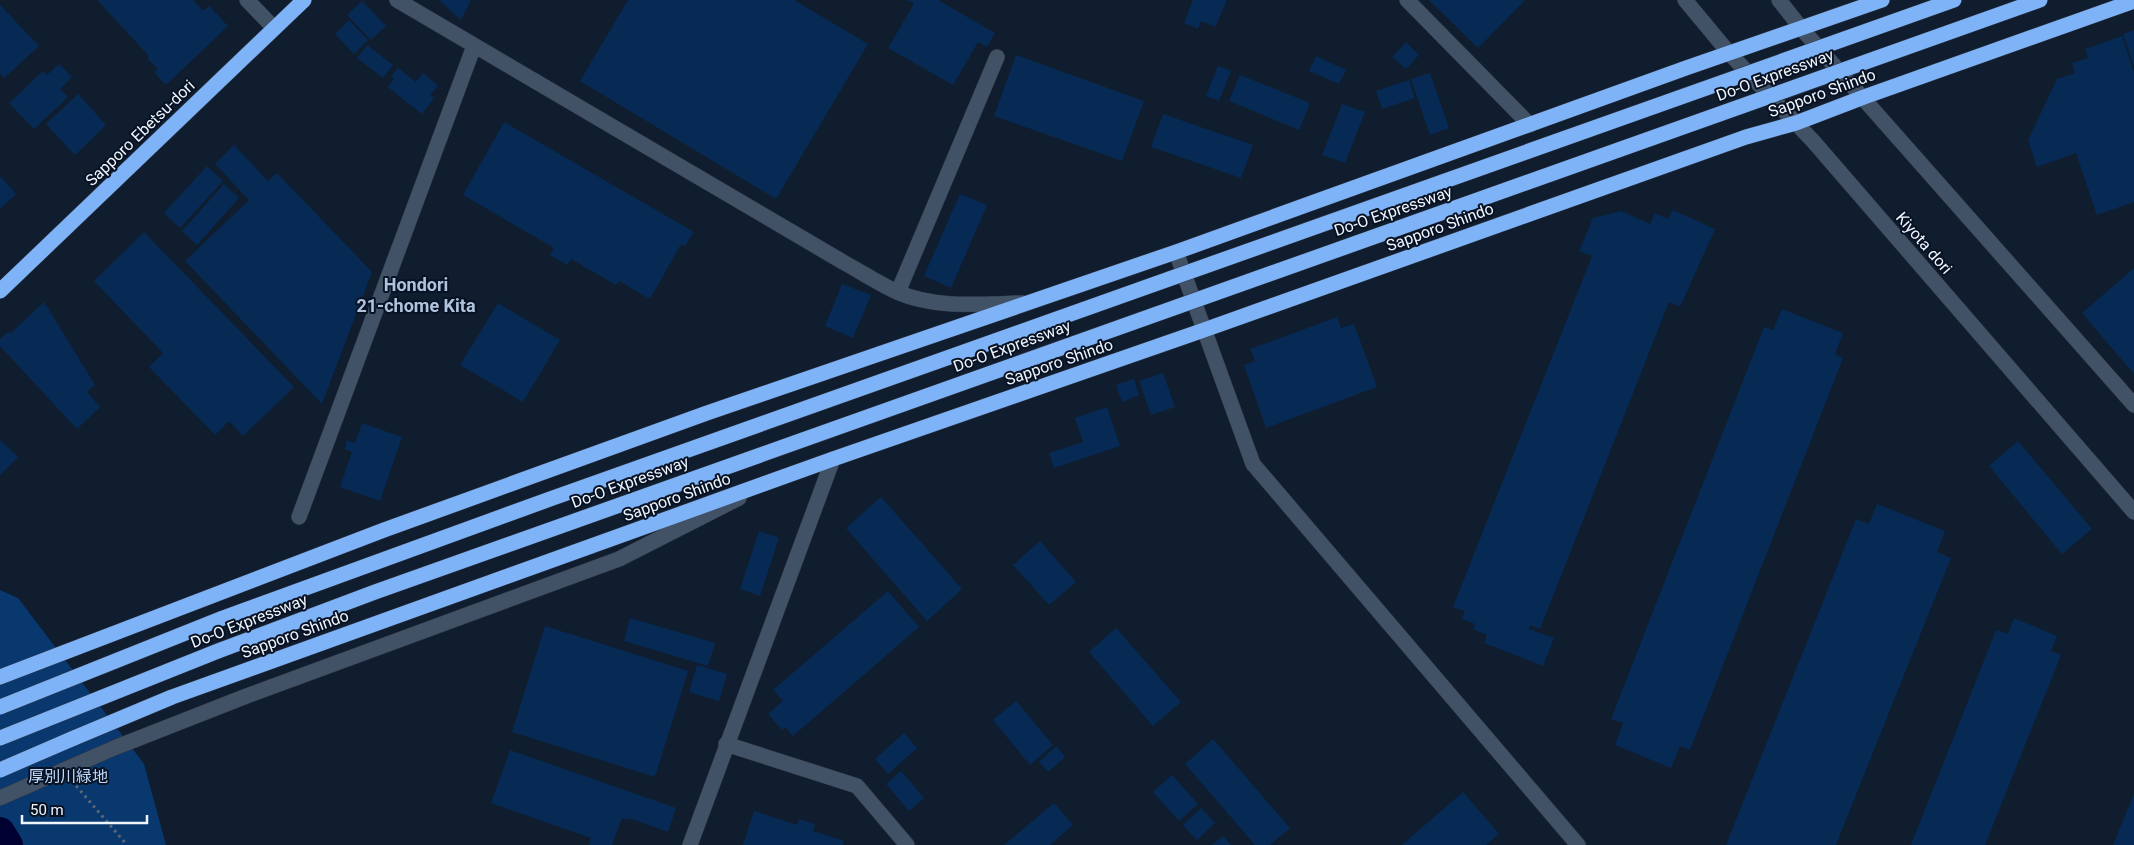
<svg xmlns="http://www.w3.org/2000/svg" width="2134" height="845" viewBox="0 0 2134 845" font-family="Roboto,'Noto Sans JP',sans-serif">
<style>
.green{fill:#09386f}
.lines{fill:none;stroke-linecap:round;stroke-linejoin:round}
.river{stroke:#000032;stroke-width:30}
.building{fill:#072a54}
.minor-casing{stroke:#303644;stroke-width:16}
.highway-casing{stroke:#303644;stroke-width:16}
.path{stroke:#5d6876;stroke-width:3;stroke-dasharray:2.5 4;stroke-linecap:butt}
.minor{stroke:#425266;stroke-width:15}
.highway{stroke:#7fb3f8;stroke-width:15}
.minor-bridge-casing{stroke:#303644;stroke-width:16;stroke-linecap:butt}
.highway-bridge-casing{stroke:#303644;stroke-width:16;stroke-linecap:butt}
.minor-bridge{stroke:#425266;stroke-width:15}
.highway-bridge{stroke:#7fb3f8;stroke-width:15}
.labels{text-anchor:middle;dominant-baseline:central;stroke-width:4;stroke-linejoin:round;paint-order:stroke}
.street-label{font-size:16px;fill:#f0f5fd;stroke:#071324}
.park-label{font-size:16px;fill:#bfd8fb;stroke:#071324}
.neighbourhood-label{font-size:18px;font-weight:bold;fill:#b1c3dc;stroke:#071324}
</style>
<rect width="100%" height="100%" fill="#0f1d2e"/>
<path class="green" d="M0,590L18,598L144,764L166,845H0Z"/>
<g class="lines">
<path class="river" d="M0,832L8,845"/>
</g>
<g class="building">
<path d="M99,0H193L203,11L209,6L228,26L166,85L154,72L158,69L147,58L149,56L98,1Z"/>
<path d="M439,0H471L461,20Z"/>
<path d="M628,0H794L868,44L776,199L580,81Z"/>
<path d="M907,0H938L995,33L987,47L978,42L953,85L888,48L914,4Z"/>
<path d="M1193,0H1227L1215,27L1201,21L1198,29L1184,23Z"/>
<path d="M1429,0H1525L1478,48Z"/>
<path d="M362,1L386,26L371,40L347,15Z"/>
<path d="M0,5L39,46L4,78L0,74Z"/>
<path d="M349,20L368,40L354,54L335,34Z"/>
<path d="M2134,30V66L2123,34Z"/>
<path d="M2122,36L2134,72V202L2097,215L2076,153L2037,167L2028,140L2057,79L2075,73L2072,63L2088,58L2085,49Z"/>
<path d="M1406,42L1419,55L1406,69L1392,57Z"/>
<path d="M367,45L393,65L383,78L357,58Z"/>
<path d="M1016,55L1144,101L1122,161L994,116Z"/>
<path d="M1316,56L1346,70L1339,84L1309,71Z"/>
<path d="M59,64L72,77L60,89L68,97L34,129L9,103L43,71L47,75Z"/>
<path d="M1218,66L1231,71L1219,101L1206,96Z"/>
<path d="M398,68L416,82L423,73L438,86L430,95L434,98L422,114L388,87L394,79L391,77Z"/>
<path d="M1430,73L1449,128L1430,135L1411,79Z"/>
<path d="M1240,75L1310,103L1299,130L1229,101Z"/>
<path d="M1409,80L1415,98L1382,109L1376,91Z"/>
<path d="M78,94L106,125L75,155L46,124Z"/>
<path d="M1342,104L1365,112L1345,163L1322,155Z"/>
<path d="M1163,114L1253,145L1241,178L1151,147Z"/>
<path d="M504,122L694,232L685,246L681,244L650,299L619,281L616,285L571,259L567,265L550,255L554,248L463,195Z"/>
<path d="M234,145L268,181L277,173L372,272L322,404L185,261L249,200L215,164Z"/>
<path d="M207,166L223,181L180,228L164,213Z"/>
<path d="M0,176L16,194L0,209Z"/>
<path d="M224,184L239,198L197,245L182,231Z"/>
<path d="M960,194L987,205L951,288L924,276Z"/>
<path d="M1673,210L1715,229L1680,307L1669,302L1540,629L1530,625L1529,629L1554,638L1543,666L1484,643L1487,635L1473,629L1475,624L1462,619L1465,611L1453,607L1592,256L1579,251L1593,218L1621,211L1650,224L1655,213L1668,219Z"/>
<path d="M144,232L294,387L243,436L229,421L215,435L149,367L163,353L94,281Z"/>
<path d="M2134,268V374L2082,313Z"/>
<path d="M842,284L871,295L853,338L825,326Z"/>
<path d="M44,302L95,385L87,392L100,407L77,429L0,346V339L8,332L10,334Z"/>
<path d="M498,303L560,340L523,402L460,365Z"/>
<path d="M1782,309L1843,333L1835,354L1843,358L1690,750L1680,746L1671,768L1615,745L1623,723L1611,719L1764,327L1773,330Z"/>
<path d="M1337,317L1341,328L1354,324L1377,387L1266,428L1244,365L1255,361L1250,349Z"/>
<path d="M1163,373L1175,407L1151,415L1139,381Z"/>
<path d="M1134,379L1139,395L1122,402L1116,385Z"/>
<path d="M1107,407L1120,446L1054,468L1049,453L1083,442L1075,418Z"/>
<path d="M362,423L402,437L380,501L340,487L352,452L345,449L347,440L355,443Z"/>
<path d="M0,440L18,457L0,475Z"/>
<path d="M2018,441L2092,529L2062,554L1989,466Z"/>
<path d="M881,497L962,589L927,621L846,528Z"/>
<path d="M1877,504L1945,531L1937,552L1951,558L1836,845H1726L1856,519L1869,524Z"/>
<path d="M759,531L779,538L760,596L740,589Z"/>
<path d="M1040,541L1076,582L1049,605L1013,565Z"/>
<path d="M888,591L919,627L793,736L785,727L782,730L768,714L783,701L773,690Z"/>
<path d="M630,618L715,643L708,666L624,641Z"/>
<path d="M2014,618L2057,636L2051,651L2061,655L1985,845H1911L1996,630L2008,634Z"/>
<path d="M545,626L688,671L655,777L512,732Z"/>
<path d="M1116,628L1181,702L1153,726L1089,652Z"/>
<path d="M697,665L727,674L719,701L689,692Z"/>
<path d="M1016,701L1053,745L1030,765L993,720Z"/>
<path d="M904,733L917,748L888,774L875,759Z"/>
<path d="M1213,739L1290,828L1270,845H1255L1185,764Z"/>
<path d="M1056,746L1065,757L1048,772L1039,762Z"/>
<path d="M510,750L676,808L668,832L629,818L628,820L622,818L612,845H589L591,838L491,803Z"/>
<path d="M901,771L924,798L909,811L886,784Z"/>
<path d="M1172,775L1198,804L1179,821L1153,792Z"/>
<path d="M1463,792L1499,834L1486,845H1402Z"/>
<path d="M2134,794V845H2113Z"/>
<path d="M1054,803L1073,825L1050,845H1004Z"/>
<path d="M1201,808L1215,823L1197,840L1183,825Z"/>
<path d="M754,811L797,825L799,819L815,824L813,831L844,841L843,845H743Z"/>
<path d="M1223,836L1231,845H1212Z"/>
</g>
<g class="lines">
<defs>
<g id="minor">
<path d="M247,0L274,28"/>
<path d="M397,0L843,262C861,272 878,283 897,292C936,309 980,304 1022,303"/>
<path d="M1407,0L1530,125"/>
<path d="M1685,0L1729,53L1813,141L2134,512"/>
<path d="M1779,0L1801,28L2134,405"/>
<path d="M1176,252L1253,464L1578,845"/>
<path d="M898,292L997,57"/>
<path d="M299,517L474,46"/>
<path d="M726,744L857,786L907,845"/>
<path d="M114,748L244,697L619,559L739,498"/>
<path d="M690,845L833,459"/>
</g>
<g id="highway">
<path d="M0,291L304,0"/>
<path d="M0,677L384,530L707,413L1176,252L1686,68L1882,0"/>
<path d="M74,738L172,697L833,459L1204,330L1746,137L1796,123L1864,97L2134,1"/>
</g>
</defs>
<use href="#minor" class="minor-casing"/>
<use href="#highway" class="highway-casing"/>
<path class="path" d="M72,781L127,845"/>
<use href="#minor" class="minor"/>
<use href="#highway" class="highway"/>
<defs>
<path id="minor-bridge" d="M0,798L114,748"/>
<g id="highway-bridge">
<path d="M0,707L223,618L550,499L1954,0"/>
<path d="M0,738L218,651L375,592L2040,0"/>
<path d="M0,770L74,738"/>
</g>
</defs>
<use href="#minor-bridge" class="minor-bridge-casing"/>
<use href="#highway-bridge" class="highway-bridge-casing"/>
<use href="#minor-bridge" class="minor-bridge"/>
<use href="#highway-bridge" class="highway-bridge"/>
</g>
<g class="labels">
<g class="street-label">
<text transform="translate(1775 75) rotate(-20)">Do-O Expressway</text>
<text transform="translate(1822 93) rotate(-20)">Sapporo Shindo</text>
<text transform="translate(140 133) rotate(-44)">Sapporo Ebetsu-dori</text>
<text transform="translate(1393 211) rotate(-19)">Do-O Expressway</text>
<text transform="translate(1440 227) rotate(-20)">Sapporo Shindo</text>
<text transform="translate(1924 243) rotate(49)">Kiyota dori</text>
<text transform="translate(1012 346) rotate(-20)">Do-O Expressway</text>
<text transform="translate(1059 362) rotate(-19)">Sapporo Shindo</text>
<text transform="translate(630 482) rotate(-20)">Do-O Expressway</text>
<text transform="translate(677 497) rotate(-20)">Sapporo Shindo</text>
<text transform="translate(249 621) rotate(-21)">Do-O Expressway</text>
<text transform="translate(295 634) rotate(-20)">Sapporo Shindo</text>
</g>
<g class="park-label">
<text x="68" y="776">厚別川緑地</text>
</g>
<g class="neighbourhood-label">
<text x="416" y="284">Hondori<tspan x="416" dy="21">21-chome Kita</tspan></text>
</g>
</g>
<path d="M22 815v8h125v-8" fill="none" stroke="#f0f5fd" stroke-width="2.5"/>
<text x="30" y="815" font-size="15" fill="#f0f5fd" stroke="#071324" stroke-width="4" paint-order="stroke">50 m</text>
</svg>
